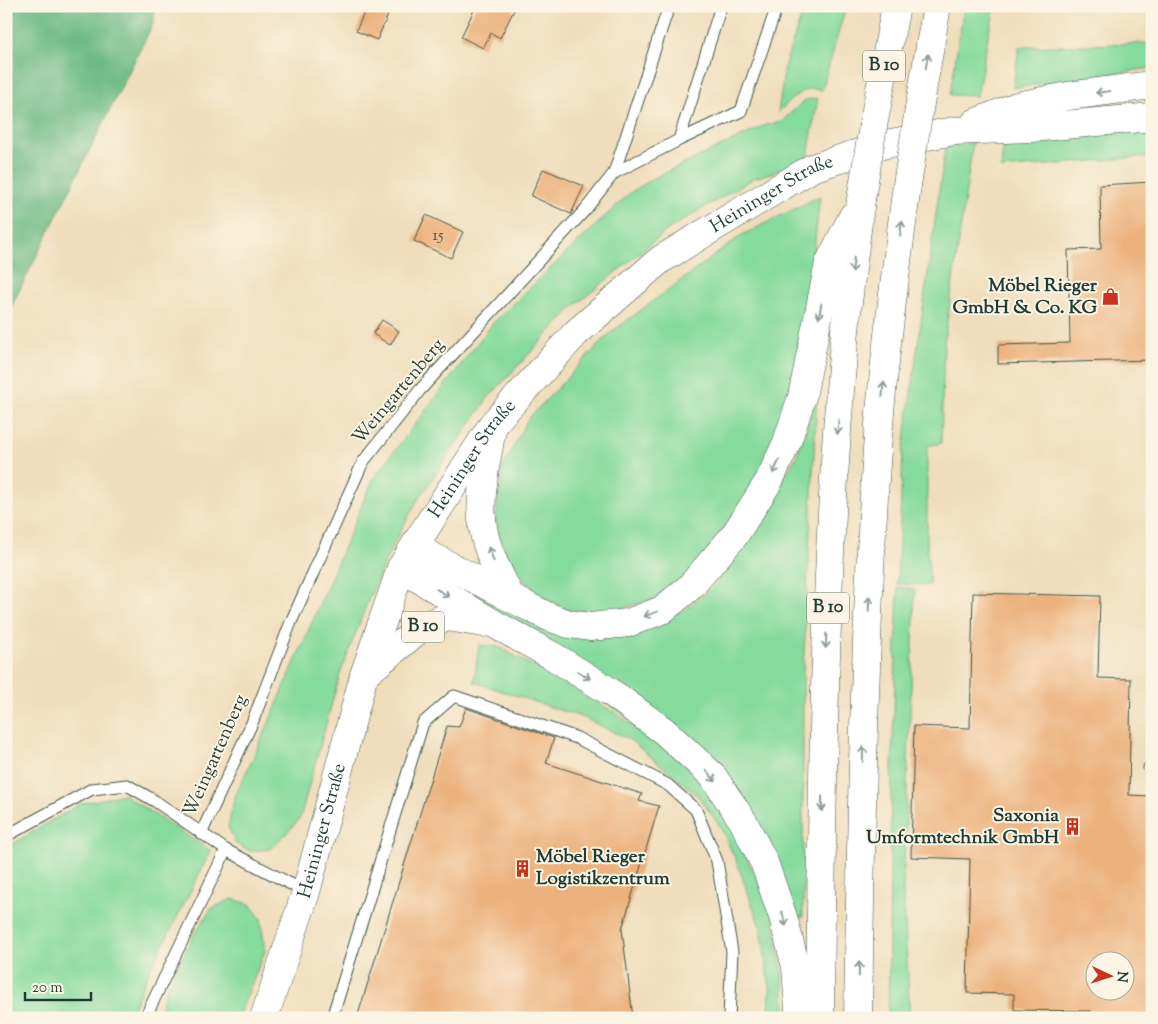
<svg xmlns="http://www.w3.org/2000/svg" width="1158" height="1024" viewBox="0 0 1158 1024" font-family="'Sorts Mill Goudy',serif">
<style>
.green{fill:#85da9d;stroke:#528c68}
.forest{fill:#6cba84;stroke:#467c5c}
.building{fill:#ecb17b;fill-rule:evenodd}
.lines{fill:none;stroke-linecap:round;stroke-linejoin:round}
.service-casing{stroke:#3e5548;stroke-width:13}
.secondary-casing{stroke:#3e5548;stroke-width:29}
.trunk-casing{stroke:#3e5548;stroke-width:29}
.service{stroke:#fff;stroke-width:11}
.secondary{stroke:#fff;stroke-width:28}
.trunk{stroke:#fff;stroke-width:28}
.trunk-bridge-casing{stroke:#3e5548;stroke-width:29;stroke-linecap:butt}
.trunk-bridge{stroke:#fff;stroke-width:28}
.oneway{stroke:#8f9e9a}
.labels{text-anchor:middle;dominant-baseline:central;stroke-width:4;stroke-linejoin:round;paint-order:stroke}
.number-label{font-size:16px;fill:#525a46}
.shield{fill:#fcf5e5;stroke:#617469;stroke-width:1}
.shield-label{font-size:18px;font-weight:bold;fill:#1f3d34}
.street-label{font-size:19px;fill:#1f3d34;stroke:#fcf5e5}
.poi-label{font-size:19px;font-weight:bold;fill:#1f3d34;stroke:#fcf5e5;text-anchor:end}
</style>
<rect width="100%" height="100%" fill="#fcf5e5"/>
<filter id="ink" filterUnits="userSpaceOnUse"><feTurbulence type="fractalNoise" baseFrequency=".02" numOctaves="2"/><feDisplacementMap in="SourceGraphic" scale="10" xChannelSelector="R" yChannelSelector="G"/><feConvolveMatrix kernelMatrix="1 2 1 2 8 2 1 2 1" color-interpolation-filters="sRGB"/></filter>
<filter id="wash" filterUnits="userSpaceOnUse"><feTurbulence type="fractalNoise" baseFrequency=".0096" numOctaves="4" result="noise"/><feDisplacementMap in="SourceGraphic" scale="20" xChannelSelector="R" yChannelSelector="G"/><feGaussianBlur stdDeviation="1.12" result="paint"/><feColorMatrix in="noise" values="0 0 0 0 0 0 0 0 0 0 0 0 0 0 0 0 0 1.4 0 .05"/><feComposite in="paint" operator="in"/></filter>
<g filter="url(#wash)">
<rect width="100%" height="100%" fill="#efddbb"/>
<g class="green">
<path d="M805,6H846L822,90C802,85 792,99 778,113L785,64Z"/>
<path d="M964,6H996L989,31L977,96L950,95Z"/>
<path d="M1152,43V68L1013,88L1019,47Z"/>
<path d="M818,98L807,162L754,178L670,228L573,307L488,398L417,501L392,547L369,598L340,674L300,818L284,836L270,849L250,851L236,844L228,827L234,799L272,716L373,479L493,323L631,192L654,178L766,125L781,122L805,100Z"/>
<path d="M1152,127V156L1001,169L1004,137Z"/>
<path d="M973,142L944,343L941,443L927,446V547L930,585L897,584L903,453L945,148Z"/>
<path d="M820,196L804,339L782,426L746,498L700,561L679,583L655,599L613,611L567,610L537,593L511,568L495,521L502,469L527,420L609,334L742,235Z"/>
<path d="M817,396L803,673V918L795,915L748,808L441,578L444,572L554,628L682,612L716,584L751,536L796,457Z"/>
<path d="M898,587L915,590L903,889L910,1018H888L891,801Z"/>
<path d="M479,645L499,647L616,713L681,760L717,799L772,908L781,964L787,1018H769L770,989L761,929L736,860L718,823L697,795L630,740L584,718L474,682Z"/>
<path d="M123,794L211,851L145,980L129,1018H6V848L80,804Z"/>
<path d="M232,899L250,904L261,919L265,951L238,1018H191L159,1013L167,987L195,933L212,908Z"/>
</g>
<path class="forest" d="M6,6H154V22L6,317Z"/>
<g id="blocks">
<g class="building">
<path d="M367,6H392L377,40L356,31Z"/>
<path d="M476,6H516L500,38L491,33L483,48L461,37Z"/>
<path d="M543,169L584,186L571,214L531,196Z"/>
<path d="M1152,182V360L998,364V345L1070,343L1068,250L1101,249L1100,185Z"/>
<path d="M426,215L463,232L451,258L414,241Z"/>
<path d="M382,320L399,331L390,345L373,334Z"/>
<path d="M973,593L1100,596L1098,678L1131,679L1129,795L1152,796V1018H1091V1011L1014,1010V994L967,993L970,859L911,857L914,726L970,728ZM1096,962H1126V992H1096Z"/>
<path d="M466,708L554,738L546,763L642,794L639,801L659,806L622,929L633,1018H357L447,726L459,727Z"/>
</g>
</g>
</g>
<g filter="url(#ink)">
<use href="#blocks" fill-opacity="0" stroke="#3e5548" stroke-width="1"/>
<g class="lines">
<defs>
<g id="service">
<path d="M679,140L721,6"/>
<path d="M614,173L679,140L741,111L777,6"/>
<path d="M1149,768H1152"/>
<path d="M201,834L252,723L291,622L363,462L420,390L585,210L614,173L669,6"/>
<path d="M6,836L92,789L127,785L155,801L226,850L306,892"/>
<path d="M145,1018L226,850"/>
<path d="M332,1018L423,723L454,696L577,738L668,785L696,810L717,861L732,952L729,1018"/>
</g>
<g id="secondary">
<path d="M975,123L1017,106L1068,96L1152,85"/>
<path id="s1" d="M264,1018L306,892L364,675L401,568L420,537L493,424L576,333L660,260L812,168L886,144L954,131L1031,128L1152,117"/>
</g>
<g id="trunk">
<path d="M919,109L937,6"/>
<path d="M873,126L896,6"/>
<path d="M493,424C488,453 479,490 482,519C484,548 499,573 511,598"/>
<path d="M414,547L511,598L549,617L569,624L590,627L628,623L662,610L690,587L734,536L769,481L787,442L802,397L829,263L853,216"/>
<path d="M401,568L496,625L551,655L609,691L664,731L712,775L743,821L764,862L783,917L796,967L799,1009L804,1018"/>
<path d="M364,675L423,626L448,617L483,623"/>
<path d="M820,1018C822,792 824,567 844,342C848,295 855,247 861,199"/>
<path d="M858,1018C861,833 864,649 876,464C882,371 895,278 907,185"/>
</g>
</defs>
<use href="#service" class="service-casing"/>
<use href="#secondary" class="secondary-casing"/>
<use href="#trunk" class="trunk-casing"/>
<use href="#service" class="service"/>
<use href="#secondary" class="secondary"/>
<use href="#trunk" class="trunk"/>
<defs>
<g id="trunk-bridge">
<path d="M907,185L919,109"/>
<path d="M861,199L873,126"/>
</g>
</defs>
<use href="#trunk-bridge" class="trunk-bridge-casing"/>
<use href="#trunk-bridge" class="trunk-bridge"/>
</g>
<defs><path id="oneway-shaft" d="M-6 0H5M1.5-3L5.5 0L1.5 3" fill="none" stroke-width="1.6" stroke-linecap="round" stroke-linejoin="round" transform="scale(1.25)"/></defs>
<g class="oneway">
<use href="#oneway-shaft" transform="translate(927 61) rotate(-80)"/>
<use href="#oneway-shaft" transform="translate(1103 92) rotate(172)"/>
<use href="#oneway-shaft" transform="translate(901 228) rotate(-83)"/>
<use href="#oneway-shaft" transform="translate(853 265) rotate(97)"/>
<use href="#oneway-shaft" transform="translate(820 311) rotate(100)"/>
<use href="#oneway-shaft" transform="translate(883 389) rotate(-85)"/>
<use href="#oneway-shaft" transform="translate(838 427) rotate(94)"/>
<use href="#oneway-shaft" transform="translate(776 467) rotate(115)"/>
<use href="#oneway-shaft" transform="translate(491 554) rotate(-110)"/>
<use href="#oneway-shaft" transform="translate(443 593) rotate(31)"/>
<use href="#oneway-shaft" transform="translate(869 604) rotate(-87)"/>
<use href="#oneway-shaft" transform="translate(651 614) rotate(160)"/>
<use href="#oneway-shaft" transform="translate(826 641) rotate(93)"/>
<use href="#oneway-shaft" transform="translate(584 675) rotate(32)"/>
<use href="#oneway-shaft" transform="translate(863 754) rotate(-88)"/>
<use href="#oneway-shaft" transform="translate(711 776) rotate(49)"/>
<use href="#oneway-shaft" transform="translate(822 804) rotate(91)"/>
<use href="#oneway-shaft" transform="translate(784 919) rotate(74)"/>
<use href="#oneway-shaft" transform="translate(859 969) rotate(-89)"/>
</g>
</g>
<defs>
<symbol id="shop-bare" viewBox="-9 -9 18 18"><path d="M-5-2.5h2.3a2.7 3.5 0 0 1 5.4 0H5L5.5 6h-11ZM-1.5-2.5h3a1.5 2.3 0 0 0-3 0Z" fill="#c8321e" stroke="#fcf5e5" stroke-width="2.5" paint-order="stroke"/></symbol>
<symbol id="building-bare" viewBox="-9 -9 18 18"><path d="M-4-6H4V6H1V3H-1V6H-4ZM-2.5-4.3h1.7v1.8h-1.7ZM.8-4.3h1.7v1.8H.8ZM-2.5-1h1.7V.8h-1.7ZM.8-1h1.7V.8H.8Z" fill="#c8321e" stroke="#fcf5e5" stroke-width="2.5" paint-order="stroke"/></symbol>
</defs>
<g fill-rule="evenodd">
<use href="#shop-bare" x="1098" y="284" width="25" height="25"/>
<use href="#building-bare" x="1060" y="814" width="25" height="25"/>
<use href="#building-bare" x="510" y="856" width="25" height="25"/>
</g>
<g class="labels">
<g class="number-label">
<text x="438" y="236">15</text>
</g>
<g class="shield">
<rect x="863" y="50.5" width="42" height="31" rx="4"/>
<rect x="807" y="592.5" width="42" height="31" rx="4"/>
<rect x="402" y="611.5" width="42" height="31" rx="4"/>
</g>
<g class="shield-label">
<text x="884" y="66">B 10</text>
<text x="828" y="608">B 10</text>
<text x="423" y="627">B 10</text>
</g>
<g class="street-label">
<text stroke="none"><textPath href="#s1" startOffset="1006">Heininger Straße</textPath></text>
<text transform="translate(399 392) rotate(-50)">Weingartenberg</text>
<text stroke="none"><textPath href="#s1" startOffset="601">Heininger Straße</textPath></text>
<text transform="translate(216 756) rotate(-66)">Weingartenberg</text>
<text stroke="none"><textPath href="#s1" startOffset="196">Heininger Straße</textPath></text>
</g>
<g class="poi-label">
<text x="1097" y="286">Möbel Rieger<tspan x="1097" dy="22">GmbH &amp; Co. KG</tspan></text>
<text x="1059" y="816">Saxonia<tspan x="1059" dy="22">Umformtechnik GmbH</tspan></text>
<text x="536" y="857" text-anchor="start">Möbel Rieger<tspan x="536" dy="22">Logistikzentrum</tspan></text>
</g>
</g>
<rect width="1158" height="1024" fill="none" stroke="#fcf5e5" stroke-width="25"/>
<g transform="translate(1110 976) rotate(94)"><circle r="24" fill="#fcf5e5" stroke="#a4ab9e"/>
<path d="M0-4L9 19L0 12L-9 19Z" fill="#c8321e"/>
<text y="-8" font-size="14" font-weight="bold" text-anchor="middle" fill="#1f3d34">N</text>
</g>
<path d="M25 992v8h66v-8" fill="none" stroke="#1f3d34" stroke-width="2.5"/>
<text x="32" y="992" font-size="15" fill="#1f3d34" stroke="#fcf5e5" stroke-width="4" paint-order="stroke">20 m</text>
</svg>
